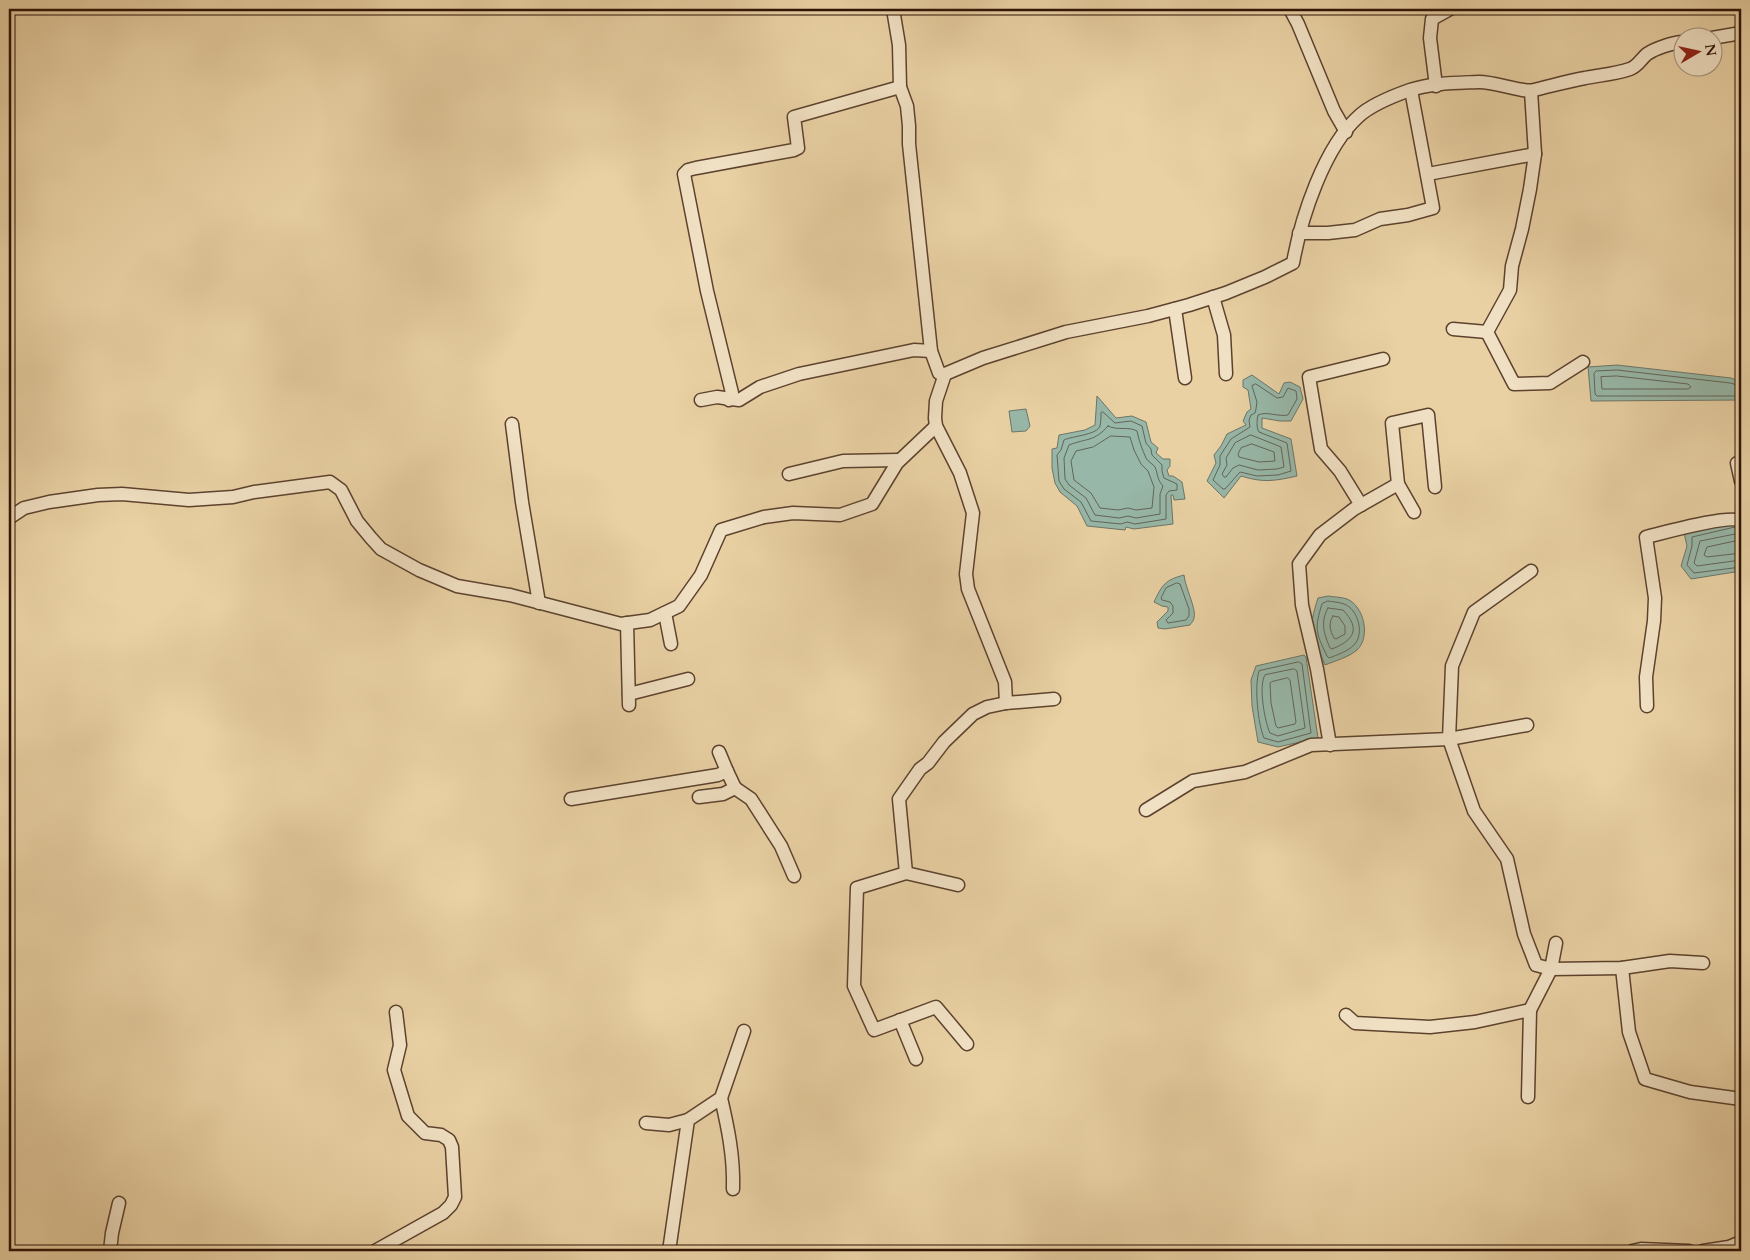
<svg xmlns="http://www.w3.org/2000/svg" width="1750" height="1260" viewBox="0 0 1750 1260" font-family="Cardo,serif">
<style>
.water{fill:#97b7a8;stroke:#6d7568}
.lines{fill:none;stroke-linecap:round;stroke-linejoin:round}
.shore{stroke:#626558;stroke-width:1}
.minor-casing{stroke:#5c422e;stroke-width:15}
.minor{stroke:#f1e1c4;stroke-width:12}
</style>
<rect width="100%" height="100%" fill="#e9d1a4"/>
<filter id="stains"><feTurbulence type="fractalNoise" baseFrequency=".004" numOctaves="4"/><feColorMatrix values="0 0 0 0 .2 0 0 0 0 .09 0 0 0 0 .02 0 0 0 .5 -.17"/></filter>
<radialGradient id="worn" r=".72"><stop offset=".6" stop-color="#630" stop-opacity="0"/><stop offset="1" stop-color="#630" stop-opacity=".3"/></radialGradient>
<g class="water">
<path d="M1617,365L1731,378L1741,382V400L1591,401L1588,367Z"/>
<path d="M1252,375L1279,394L1284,383L1290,382L1300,387L1303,399L1291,421H1280L1262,418V428L1291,439L1297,476C1275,481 1263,483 1241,476L1224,498L1207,481L1216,463L1214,455L1221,446L1227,434L1246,425L1243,421L1247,412L1251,409L1248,390L1243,387V380Z"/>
<path d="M1097,396L1116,418L1132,416L1146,422L1151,442L1158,448L1156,453L1163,459H1170V466L1167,470L1169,476H1173L1182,482L1185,499L1174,500L1173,495H1171L1173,524L1134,529L1126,527L1125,530L1087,526L1077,506L1060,492L1055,483L1052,468V449L1057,448L1059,435L1085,430L1095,425Z"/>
<path d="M1026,409L1030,426L1026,431L1012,432L1009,411Z"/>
<path d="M1737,522L1741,524V571L1691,579L1681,566L1687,546L1684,533Z"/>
<path d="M1184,575C1185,587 1197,610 1194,618C1194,621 1191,623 1190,625L1165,629L1158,628L1157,622L1168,611V607L1162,606L1154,602C1162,585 1165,580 1184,575Z"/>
<path d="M1328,596C1334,597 1341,597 1347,599C1364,606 1371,637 1357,650C1349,657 1335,661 1325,665C1312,634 1307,632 1318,598Z"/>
<path d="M1304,655L1306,657L1318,738L1278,747L1258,742L1252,706L1251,680L1256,666Z"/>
</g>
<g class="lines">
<g class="shore">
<path d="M1617,376L1688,384L1691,387L1688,389H1602L1601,377Z"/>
<path d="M1256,384L1277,398L1283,397L1288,388L1296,391L1297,399L1288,415C1278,417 1267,411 1258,415C1257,420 1256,427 1259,432L1287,443L1291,471L1278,475L1257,476L1240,472L1225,489H1223L1213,480L1220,465V456L1231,439L1250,427L1249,420L1251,415L1255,413L1256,409L1257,402L1252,386Z"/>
<path d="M1741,386L1730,383L1617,370L1596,371L1594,373L1595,394L1597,396H1741"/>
<path d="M1103,412L1115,423L1131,421L1142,426L1146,443L1151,449L1152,455L1162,465V471L1164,478L1177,484V490L1169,491L1166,495V519L1135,524L1127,522L1121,524L1091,521L1081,502L1064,489L1059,481L1057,455L1061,450L1064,440C1072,436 1097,435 1100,426C1101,422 1101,417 1101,413Z"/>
<path d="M1108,426C1118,431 1128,426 1137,431C1139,441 1142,449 1146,458C1148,462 1153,464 1155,467C1158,474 1157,480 1163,486L1160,494V514L1136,518L1128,516L1119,518L1095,515L1086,498L1069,485L1065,479L1064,458L1069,445C1087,438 1094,442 1108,426Z"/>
<path d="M1251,435L1281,447L1284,467L1277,469L1258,470L1239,465L1233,468L1226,477H1224L1222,474L1227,465L1226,458L1235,443Z"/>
<path d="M1111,436L1130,437L1134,450L1141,464L1148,471L1154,487L1152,508L1136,510L1128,508L1118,510L1100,508L1091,493L1074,480L1071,461L1076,451L1093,447Z"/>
<path d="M1252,444L1274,452L1275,461L1259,462L1239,457L1238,454L1241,448Z"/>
<path d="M1735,527L1692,537V546L1687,565L1694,573L1741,567"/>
<path d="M1741,534H1735L1700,541L1694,563L1697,566L1741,560"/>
<path d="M1741,542L1735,541L1707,547L1704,555L1707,557L1741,553"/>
<path d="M1177,583L1180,584L1189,609V616L1186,620L1168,623L1166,620L1173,613V606L1170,602L1162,600L1161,598L1166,588Z"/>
<path d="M1328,601C1333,602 1339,602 1344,604C1358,609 1365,634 1354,645C1348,651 1337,655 1329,658L1327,656C1316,633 1314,629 1322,604Z"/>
<path d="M1328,608L1343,610C1361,629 1354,640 1332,649L1330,648C1324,634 1320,622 1328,608Z"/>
<path d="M1333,616L1339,617L1345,626V634L1336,639L1334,638C1330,631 1328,623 1333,616Z"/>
<path d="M1299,662L1302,664L1311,733L1278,742L1264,738C1258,724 1254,686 1259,671Z"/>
<path d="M1294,669L1297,671L1305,728L1278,736L1270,733C1265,723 1258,685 1265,675Z"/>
<path d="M1288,678L1290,680L1296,722L1295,724L1278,728L1276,726L1271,703L1270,683L1271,682Z"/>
</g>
<defs>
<g id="minor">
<path d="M893,9L899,45L900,87L907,106L909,126V144L931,351L939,373L945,374L983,358L1066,332L1148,316L1189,305L1226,293L1265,277L1293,263C1301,218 1324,147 1359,116C1372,104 1393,96 1410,90C1431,83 1456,83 1478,82C1493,81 1522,93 1534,90C1551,86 1568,81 1585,78C1600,75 1616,74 1630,69C1638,66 1641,59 1647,54C1656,48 1672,43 1682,42"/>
<path d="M1290,9L1298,24L1334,111L1346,132"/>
<path d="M1712,38L1741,33"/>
<path d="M1436,86L1430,38L1432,19L1450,9"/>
<path d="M1531,91L1535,154L1530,189L1522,229L1512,266L1510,290L1487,332L1514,384L1550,383L1583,362"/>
<path d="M1428,174L1535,154"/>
<path d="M1299,233H1328L1355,230L1380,219L1408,215L1433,208L1411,90"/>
<path d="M1213,297L1224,335L1226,374"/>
<path d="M1175,309L1185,378"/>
<path d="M1453,329L1487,332"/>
<path d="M945,374L936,401L935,418L936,426L960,473L973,513L966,574L968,589L1005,682L1006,703"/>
<path d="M701,400L717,397L739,400L760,387L799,374L914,350L931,351"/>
<path d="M729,400L732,393L707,291L684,174L688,170L696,168L794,150L798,148L794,117L900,87"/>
<path d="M512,424L522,502L539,603"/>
<path d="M1737,463L1741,481"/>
<path d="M789,474L843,461L899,460"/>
<path d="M1398,484L1392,423L1428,415L1435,487"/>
<path d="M1361,505L1340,471L1321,449L1309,377L1383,359"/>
<path d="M9,518L24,508L49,502L98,495L122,494L189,500L233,497L254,492L330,482L341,490L357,521L371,538L381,549L419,570L457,586L510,595L621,624L650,620L679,606L701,575L721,530L764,517L793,513L840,515L872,504L897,463L936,426"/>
<path d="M665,613L671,644"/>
<path d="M627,623L629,705"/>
<path d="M629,694L688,679"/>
<path d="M1647,706L1646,677L1654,621L1655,598L1646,537C1663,533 1730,514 1741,521"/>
<path d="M1527,725L1449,739L1474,811L1507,859L1524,934L1536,965L1551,969L1622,968L1670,961L1703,963"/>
<path d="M1330,745L1317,669L1302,605L1299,564L1320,535L1354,509L1398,484L1414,512"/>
<path d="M719,752L727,771"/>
<path d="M735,788L751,799L781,846L794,876"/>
<path d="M571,799L718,775L727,771L735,788L723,794L699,797"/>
<path d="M1146,810L1193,781L1245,772L1311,745L1449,739L1452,666L1474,612L1531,571"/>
<path d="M906,873L857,888L854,986L874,1030L936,1007L967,1044"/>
<path d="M958,885L906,873L899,799L920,769L928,763L944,742L973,714L987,707L1006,703L1054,699"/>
<path d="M1622,968L1629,1032L1645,1079L1690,1092L1741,1099"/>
<path d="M1530,1010L1551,969L1556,943"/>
<path d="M1346,1015L1355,1023L1430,1027L1475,1022L1530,1010L1528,1097"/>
<path d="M900,1020L916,1059"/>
<path d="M721,1098C728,1128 734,1157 733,1189"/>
<path d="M646,1123L669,1125L688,1120"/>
<path d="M110,1251L112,1233L119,1203"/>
<path d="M375,1251L443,1213L451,1205L455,1197L452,1147L449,1140L441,1135L425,1133L408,1116L394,1070L400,1045L396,1012"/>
<path d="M669,1251L688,1120L721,1098L744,1031"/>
<path d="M1632,1251L1641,1249L1689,1251"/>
<path d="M1703,1251L1729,1247L1741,1242"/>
</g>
</defs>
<use href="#minor" class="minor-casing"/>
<use href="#minor" class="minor"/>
</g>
<rect width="1750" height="1260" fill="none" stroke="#e9d1a4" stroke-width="30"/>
<rect x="10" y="10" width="1730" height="1240" fill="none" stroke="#2d1307" stroke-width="2.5"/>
<rect x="15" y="15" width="1720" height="1230" fill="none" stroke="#2d1307"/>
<g transform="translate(1698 52) rotate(81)"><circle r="24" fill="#f1e1c4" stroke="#a38f78"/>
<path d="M0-4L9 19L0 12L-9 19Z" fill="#8f2418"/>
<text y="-8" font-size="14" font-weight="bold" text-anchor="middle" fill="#2d1307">N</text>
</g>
<rect width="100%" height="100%" filter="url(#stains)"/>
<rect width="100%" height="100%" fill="url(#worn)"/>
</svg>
